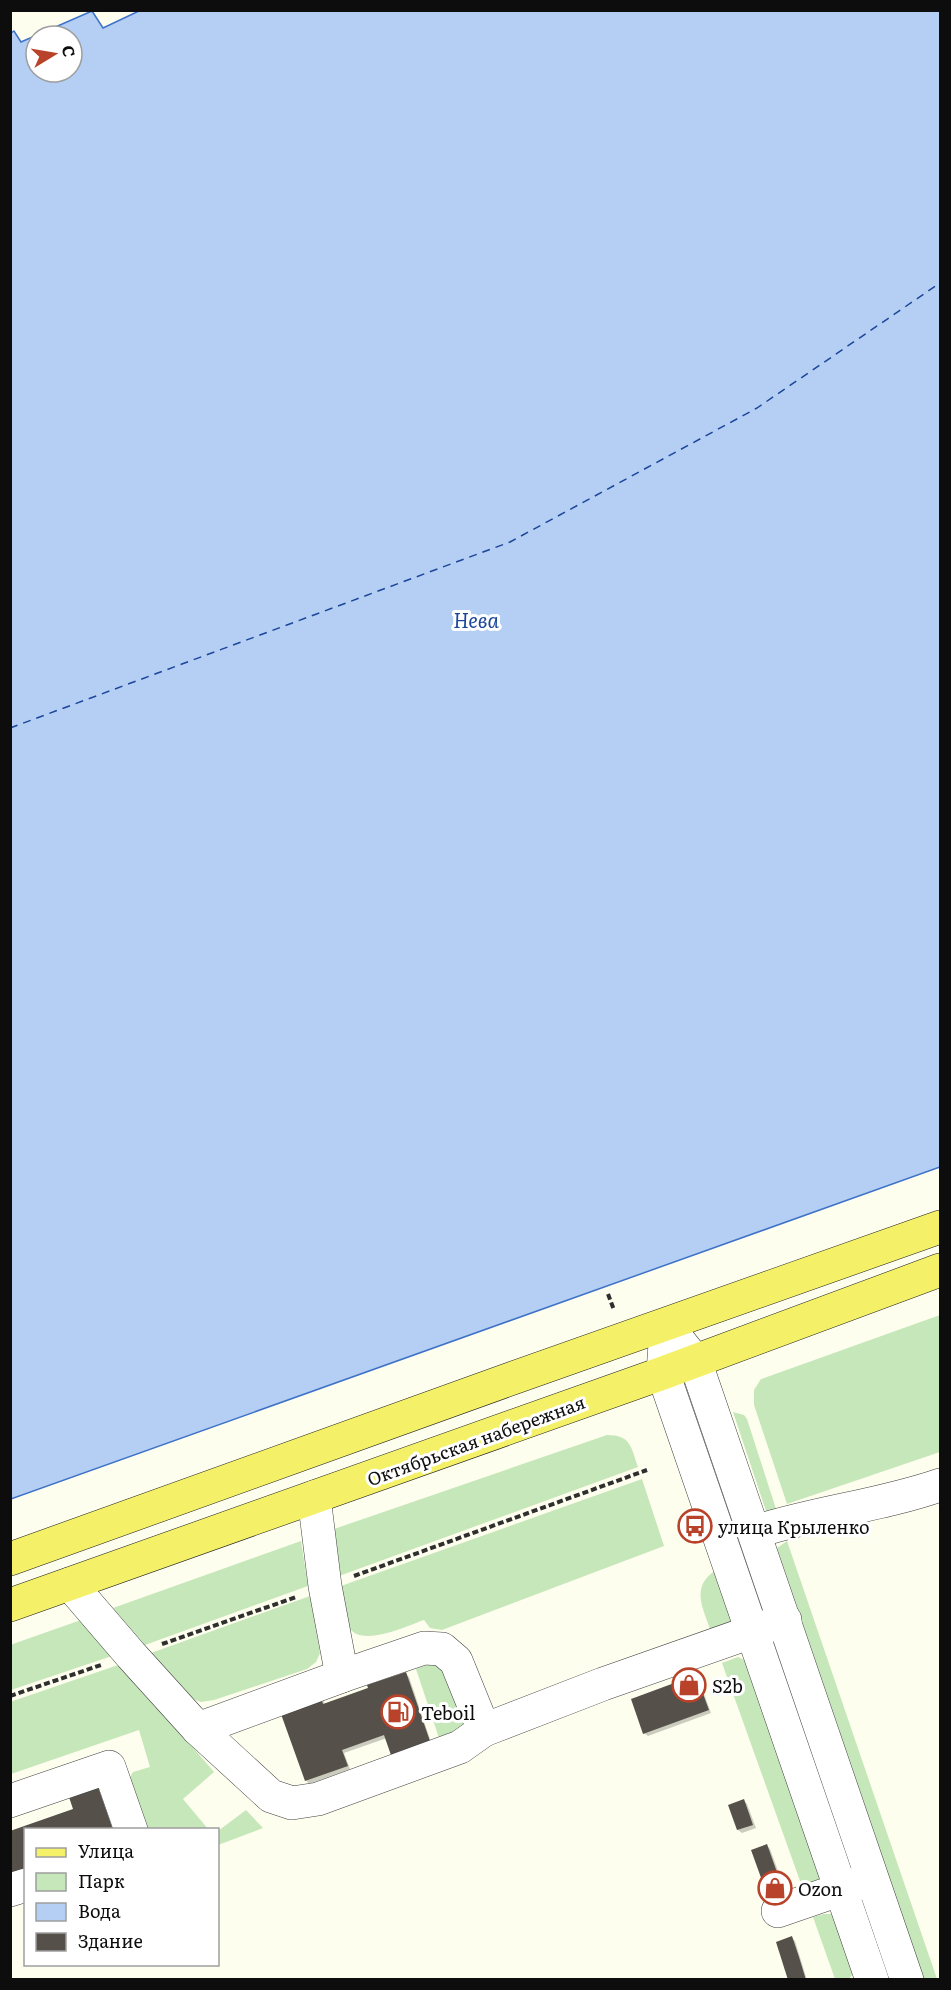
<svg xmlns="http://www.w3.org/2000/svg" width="951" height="1990" viewBox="0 0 951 1990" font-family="Literata,serif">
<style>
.green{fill:#c6e7b9}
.water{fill:#b4cef4;stroke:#3e72c8;stroke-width:1.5;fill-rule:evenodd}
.shadow{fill:#0003}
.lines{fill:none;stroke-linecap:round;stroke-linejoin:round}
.ferry{stroke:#1b469a;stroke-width:1.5;stroke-dasharray:8 6;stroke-linecap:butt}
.building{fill:#55514a}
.minor-casing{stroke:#404040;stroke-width:34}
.major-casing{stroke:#1e1e1e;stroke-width:34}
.path{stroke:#2f2f2f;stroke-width:4;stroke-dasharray:6 3;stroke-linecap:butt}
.minor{stroke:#fff;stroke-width:33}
.major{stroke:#f4f168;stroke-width:33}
.labels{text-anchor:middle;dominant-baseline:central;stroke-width:6;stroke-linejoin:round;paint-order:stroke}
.street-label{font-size:18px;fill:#0d0d0d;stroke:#fff}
.poi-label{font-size:18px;fill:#0d0d0d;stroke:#fff;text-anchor:start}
.water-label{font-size:20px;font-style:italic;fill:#1b469a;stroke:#fff}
</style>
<rect width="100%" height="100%" fill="#fefeee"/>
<g class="green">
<path d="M940,1315V1452L787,1504L754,1405V1390L761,1379Z"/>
<path d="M733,1412L744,1415L747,1419L777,1512L766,1511Z"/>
<path d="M607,1435C631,1435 631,1447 638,1467L339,1576L334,1529Z"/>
<path d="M642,1479L664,1546L442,1630L430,1628L424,1620C406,1626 356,1651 347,1623C343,1612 343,1598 341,1586Z"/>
<path d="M301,1541L308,1586L145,1645L113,1608Z"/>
<path d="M787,1541L937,1979H924L777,1548Z"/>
<path d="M716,1570L733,1618L726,1626L711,1632C703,1607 690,1587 716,1570Z"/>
<path d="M310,1596L320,1653L316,1662L307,1669L214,1700L201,1702L190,1698L151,1653Z"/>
<path d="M81,1620L115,1655L11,1690L10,1645Z"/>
<path d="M738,1657L748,1662L822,1880L804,1892L722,1663Z"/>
<path d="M432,1663H439L467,1727L443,1750L416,1669Z"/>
<path d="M121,1664L214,1772L183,1799L208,1829H144L127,1783L133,1772L150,1767L139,1730L11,1774L10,1702Z"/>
<path d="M246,1810L263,1828L218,1845V1831Z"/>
<path d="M824,1914H834L854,1972L849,1979H835L813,1917Z"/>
</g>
<path class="water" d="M92,11L103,28L141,10L940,11V1167L11,1499V33L14,31L21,42ZM36,36H72V72H36Z"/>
<g class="shadow">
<path d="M405,1673L409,1677L433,1748L387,1738L344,1753L350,1769L309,1784L306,1780L316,1680L325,1705Z"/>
<path d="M696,1677L699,1680L711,1713L648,1736L644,1733Z"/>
<path d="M97,1789L100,1792L114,1830H26V1872L10,1877V1832L75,1810Z"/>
<path d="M744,1801L747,1804L756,1828L742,1833L738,1830L730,1806Z"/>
<path d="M767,1846L770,1849L788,1898L770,1900Z"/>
<path d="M792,1938L795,1941L807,1980H790Z"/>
</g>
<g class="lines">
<path class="ferry" d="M10,728L510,542L757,408L940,283"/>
</g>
<g class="building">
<path d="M406,1672L431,1744L392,1758L384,1735L342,1750L348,1766L305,1781L272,1689L313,1675L323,1704L368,1688L367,1685Z"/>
<path d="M696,1675L709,1710L643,1734L631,1699Z"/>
<path d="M98,1787L113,1830H26V1868L10,1873V1831L73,1809L69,1797Z"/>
<path d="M744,1799L753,1825L737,1830L728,1805Z"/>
<path d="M767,1844L785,1895L769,1900L751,1850Z"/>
<path d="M792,1936L799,1957L806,1980H788L776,1942Z"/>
</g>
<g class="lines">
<defs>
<g id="minor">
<path d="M666,1325L695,1361L907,1980"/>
<path d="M665,1344L663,1373L872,1980"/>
<path d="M755,1532C816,1512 880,1506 940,1485"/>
<path d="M70,1584L131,1655L198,1729L271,1796L292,1803L318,1799L460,1747L484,1730L603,1684L785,1620"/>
<path d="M342,1676L424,1648L442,1649L456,1661L484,1730"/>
<path d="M198,1729L342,1676L325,1586L314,1497"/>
<path d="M10,1801L109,1767L131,1830"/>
<path d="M10,1890L26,1885"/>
<path d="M778,1911L862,1882"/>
</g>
<g id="major">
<path d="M10,1559L513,1378L940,1227"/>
<path d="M10,1605L663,1373L940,1270"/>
</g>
</defs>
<use href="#minor" class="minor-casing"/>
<use href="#major" class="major-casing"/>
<g class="path">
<path d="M608,1294L614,1310"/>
<path d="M354,1576L647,1470"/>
<path d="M162,1644L296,1597"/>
<path d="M10,1696L101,1665"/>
</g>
<use href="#minor" class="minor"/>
<use href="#major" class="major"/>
</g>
<defs>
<symbol id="bus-ring" viewBox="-11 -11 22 22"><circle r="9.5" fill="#fff" stroke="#b8432a" stroke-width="1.5"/><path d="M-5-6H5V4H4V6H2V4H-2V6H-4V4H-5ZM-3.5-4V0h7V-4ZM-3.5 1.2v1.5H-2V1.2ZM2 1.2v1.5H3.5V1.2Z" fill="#b8432a"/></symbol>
<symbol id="shop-ring" viewBox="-11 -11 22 22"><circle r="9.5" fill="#fff" stroke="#b8432a" stroke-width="1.5"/><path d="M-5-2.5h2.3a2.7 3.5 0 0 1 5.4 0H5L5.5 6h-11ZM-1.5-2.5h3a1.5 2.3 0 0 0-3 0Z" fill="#b8432a"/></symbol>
<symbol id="fuel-ring" viewBox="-11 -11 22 22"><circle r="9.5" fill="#fff" stroke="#b8432a" stroke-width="1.5"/><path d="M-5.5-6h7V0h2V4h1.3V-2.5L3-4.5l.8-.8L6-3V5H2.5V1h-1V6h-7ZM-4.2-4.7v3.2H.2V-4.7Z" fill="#b8432a"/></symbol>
</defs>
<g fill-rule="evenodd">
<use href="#bus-ring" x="676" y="1507" width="38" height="38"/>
<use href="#shop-ring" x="670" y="1666" width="38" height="38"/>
<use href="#fuel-ring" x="379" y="1693" width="38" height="38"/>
<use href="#shop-ring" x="756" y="1869" width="38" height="38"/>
</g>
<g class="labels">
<g class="street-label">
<text transform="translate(476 1440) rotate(-20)">Октябрьская набережная</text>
</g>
<g class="poi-label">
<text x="718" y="1526">улица Крыленко</text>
<text x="712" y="1685">S2b</text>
<text x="421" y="1712">Teboil</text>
<text x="798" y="1888">Ozon</text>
</g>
<g class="water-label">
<text x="476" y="619">Нева</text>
</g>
</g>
<rect width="951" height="1990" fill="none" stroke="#0d0d0d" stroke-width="24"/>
<rect x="24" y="1828" width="195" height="138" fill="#ffffff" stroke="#9e9e9e" stroke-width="1.5"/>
<rect x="36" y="1848" width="30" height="9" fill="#f4f168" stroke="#9e9e9e" stroke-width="1.5"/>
<text x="78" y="1858" font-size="18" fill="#0d0d0d">Улица</text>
<rect x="36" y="1873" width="30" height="18" fill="#c6e7b9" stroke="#9e9e9e" stroke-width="1.5"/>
<text x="78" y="1888" font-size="18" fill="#0d0d0d">Парк</text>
<rect x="36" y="1903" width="30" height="18" fill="#b4cef4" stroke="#9e9e9e" stroke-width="1.5"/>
<text x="78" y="1918" font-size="18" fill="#0d0d0d">Вода</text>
<rect x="36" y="1933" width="30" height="18" fill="#55514a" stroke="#9e9e9e" stroke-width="1.5"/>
<text x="78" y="1948" font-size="18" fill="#0d0d0d">Здание</text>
<g transform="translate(54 54) rotate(79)"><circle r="28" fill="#ffffff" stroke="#9e9e9e" stroke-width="1.5"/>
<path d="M0-4.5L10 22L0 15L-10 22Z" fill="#b8432a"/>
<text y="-9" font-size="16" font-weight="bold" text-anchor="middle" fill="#0d0d0d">С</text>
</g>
</svg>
